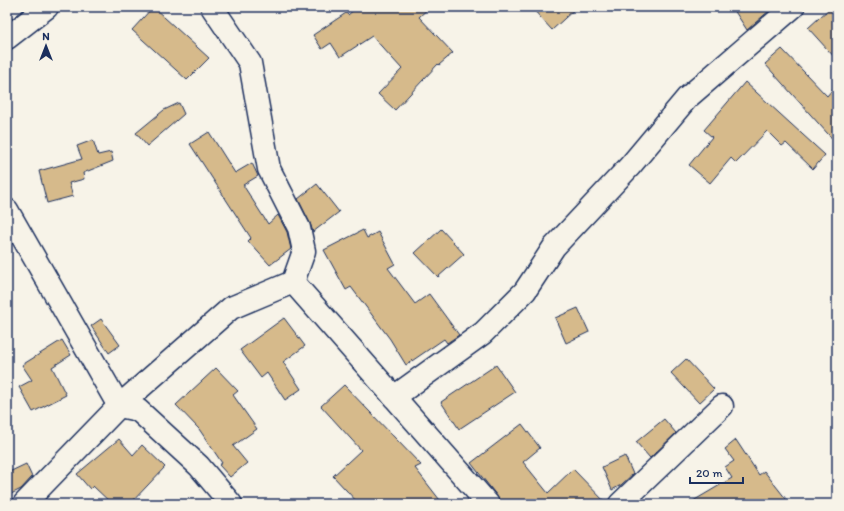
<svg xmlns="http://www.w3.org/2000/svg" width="844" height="511" viewBox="0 0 844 511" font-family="Itim,sans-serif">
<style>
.building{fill:#d6ba8b;stroke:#1b2f5e}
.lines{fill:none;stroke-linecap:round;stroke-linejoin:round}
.minor-casing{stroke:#1b2f5e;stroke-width:25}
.minor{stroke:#f7f3e8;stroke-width:22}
</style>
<rect width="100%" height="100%" fill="#f7f3e8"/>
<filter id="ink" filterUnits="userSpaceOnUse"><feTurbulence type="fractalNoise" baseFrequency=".025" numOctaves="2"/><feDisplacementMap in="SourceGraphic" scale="8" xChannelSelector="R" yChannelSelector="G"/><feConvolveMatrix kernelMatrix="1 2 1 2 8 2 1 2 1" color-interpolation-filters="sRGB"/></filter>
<g filter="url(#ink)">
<g class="building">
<path d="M153,7L209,58L187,80L132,30Z"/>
<path d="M357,7H430L419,17L453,53L439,65L438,64L395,110L378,94L402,69L372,36L340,57L331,43L322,49L313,35L346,13L348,15Z"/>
<path d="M531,7H577L552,30Z"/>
<path d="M732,7H768L770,10L747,30Z"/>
<path d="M830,8L837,16V60L808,28Z"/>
<path d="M782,49L827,96L837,84V144L765,64Z"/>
<path d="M745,82L825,155L813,169L786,143L782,146L767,131L736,163L731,158L710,183L689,165L712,137L704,130Z"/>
<path d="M179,103L184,114L147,146L136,133L164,110Z"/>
<path d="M209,132L235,173L252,163L258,176L243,185L268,224L278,215L287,232L291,249L270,265L248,241L251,238L190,144Z"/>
<path d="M93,140L98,155L111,152L113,161L83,173L84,179L69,183L73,196L47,203L39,171L82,159L77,146Z"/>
<path d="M317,184L339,212L313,232L310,223L298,199Z"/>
<path d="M441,229L464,254L438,277L415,253Z"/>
<path d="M363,230L367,238L378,232L395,264L388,268L415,304L429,294L459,335L447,343L444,339L406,365L390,339L351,287L346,290L324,250Z"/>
<path d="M578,308L589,332L566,343L555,318Z"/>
<path d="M284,318L305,346L283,362L301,389L285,400L267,373L261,378L240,350Z"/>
<path d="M101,319L120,345L109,353L91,326Z"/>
<path d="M62,340L71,355L52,367L66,395L33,412L19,387L32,380L22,365Z"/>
<path d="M686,359L714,389L699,403L671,373Z"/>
<path d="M496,365L515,392L459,429L441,402Z"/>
<path d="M216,368L238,391L233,395L257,429L233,446L247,463L230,477L219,465L222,463L199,429L176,405Z"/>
<path d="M344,385L421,465L415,468L443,504H359L333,476L361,450L321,406Z"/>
<path d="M664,419L676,433L650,458L636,442Z"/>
<path d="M522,424L540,448L523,462L548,493L573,469L607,504H500L497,496L471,463Z"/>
<path d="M119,439L133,455L142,445L165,467L130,504H112L93,486L90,489L77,474Z"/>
<path d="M736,440L759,475L764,471L790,504H688L732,478L725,467L734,461L725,449Z"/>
<path d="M625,456L633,474L621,485L612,490L602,467Z"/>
<path d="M26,464L32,477L21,489L7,496V473Z"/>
</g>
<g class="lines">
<defs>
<g id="minor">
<path d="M7,38L47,7"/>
<path d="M7,210L119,406L138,410L199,466L231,504"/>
<path d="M293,282L488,504"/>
<path d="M394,397L483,333L525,291L554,247L630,166L687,98L793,7"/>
<path d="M24,504L119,406L231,308L293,282L304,251L299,228L269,169L250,63L212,7"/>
<path d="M620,504L722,406"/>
</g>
</defs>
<use href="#minor" class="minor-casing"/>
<use href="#minor" class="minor"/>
</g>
</g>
<rect width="844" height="511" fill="none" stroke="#f7f3e8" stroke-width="24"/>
<rect x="12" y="12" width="820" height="487" fill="none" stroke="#1b2f5e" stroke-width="1.5" filter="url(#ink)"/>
<g transform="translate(46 46)" stroke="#f7f3e8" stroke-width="3" paint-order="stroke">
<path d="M0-3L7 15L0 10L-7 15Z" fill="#1b2f5e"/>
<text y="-6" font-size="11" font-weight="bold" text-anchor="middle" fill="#1b2f5e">N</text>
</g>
<path d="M690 477v6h53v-6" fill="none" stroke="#1b2f5e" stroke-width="2"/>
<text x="696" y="477" font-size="12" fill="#1b2f5e" stroke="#f7f3e8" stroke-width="3" paint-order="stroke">20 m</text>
</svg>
